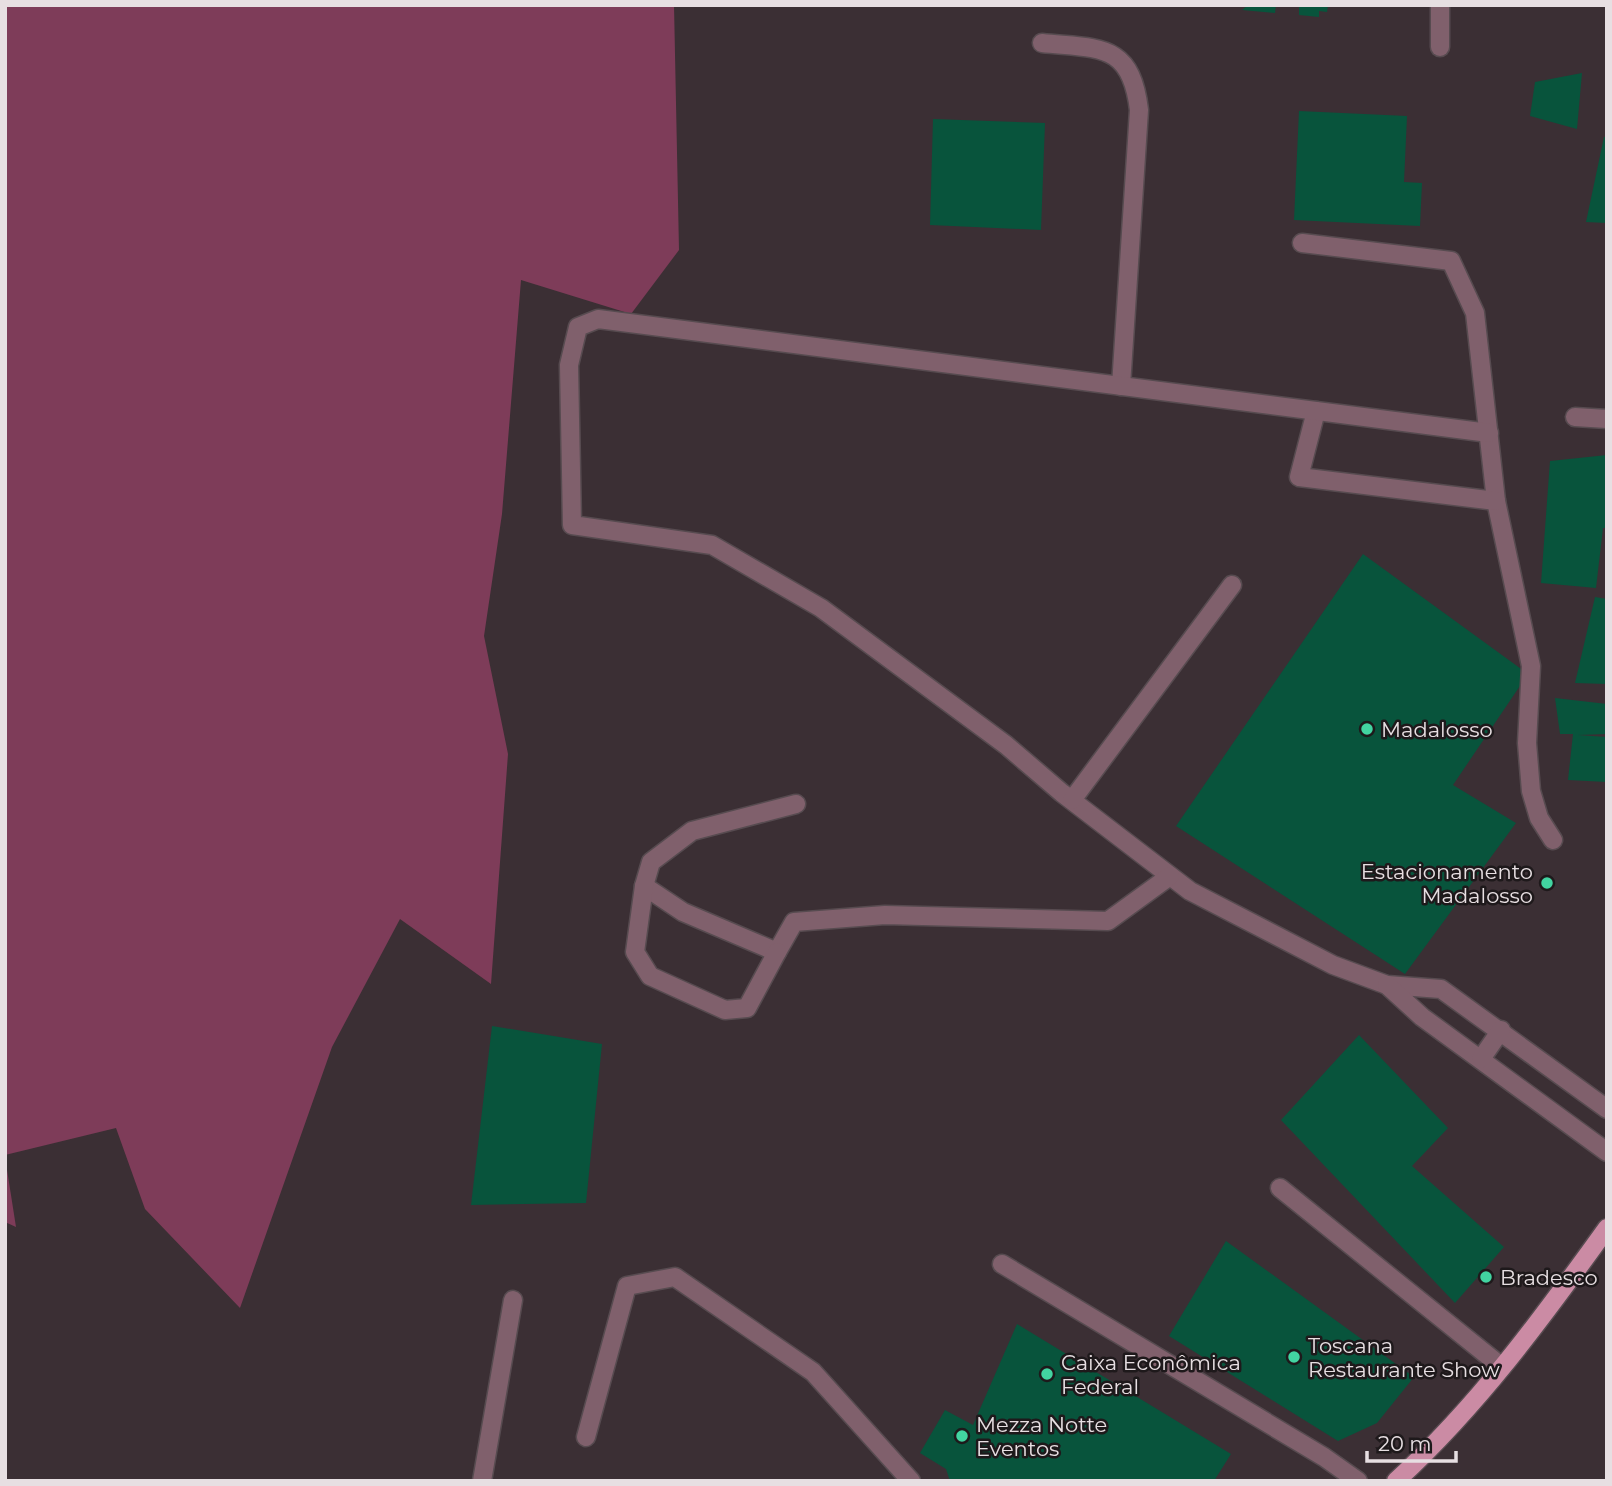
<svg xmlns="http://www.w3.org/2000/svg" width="1612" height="1486" viewBox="0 0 1612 1486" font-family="Montserrat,sans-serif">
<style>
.green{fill:#7e3c59}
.building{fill:#08543c}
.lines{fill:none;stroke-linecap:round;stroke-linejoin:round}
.minor-casing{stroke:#574b50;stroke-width:21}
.major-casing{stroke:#574b50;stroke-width:21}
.minor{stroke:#80606c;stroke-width:18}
.major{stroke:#cb8ba4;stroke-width:18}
.poi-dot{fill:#42d4a1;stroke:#1e191b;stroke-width:2.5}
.labels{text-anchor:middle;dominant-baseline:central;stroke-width:5;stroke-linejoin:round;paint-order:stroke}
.poi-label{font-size:21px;fill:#e7dfe2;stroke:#1e191b;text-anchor:start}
</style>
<rect width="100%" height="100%" fill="#3b2f34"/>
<g class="green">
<path d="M5,5H674L679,250L631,314L521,280L502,514L484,636L508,754L491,984L400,919L332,1047L240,1308L145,1209L116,1128L5,1155Z"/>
<path d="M5,1157L16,1227L5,1222Z"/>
</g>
<g class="building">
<path d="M1248,5H1276L1275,13L1242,10Z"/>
<path d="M1299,5H1328L1327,12L1319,11V17L1299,15Z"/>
<path d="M1582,73L1577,129L1530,116L1535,82Z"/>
<path d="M1299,111L1407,116L1404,182L1422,183L1420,226L1294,220Z"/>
<path d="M933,119L1045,123L1041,230L930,225Z"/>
<path d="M1604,137H1607V223L1586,222Z"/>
<path d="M1607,455V528H1603L1596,588L1541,583L1550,461Z"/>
<path d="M1363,554L1528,674L1453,785L1516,823L1405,974L1176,826Z"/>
<path d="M1595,597L1607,599V684L1575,683Z"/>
<path d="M1555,698L1607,704V734L1578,735L1607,737V782L1568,780L1573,734H1560Z"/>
<path d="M492,1026L602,1044L586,1203L471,1205Z"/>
<path d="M1359,1035L1448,1128L1412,1166L1504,1247L1455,1303L1281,1120Z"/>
<path d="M1226,1241L1414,1377L1377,1423L1338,1441L1169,1336Z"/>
<path d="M1017,1324L1231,1454L1214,1481H950L946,1469L920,1453L945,1410L973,1425Z"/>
</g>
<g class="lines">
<defs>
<g id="minor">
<path d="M1042,43C1099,49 1131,42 1139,110L1121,386"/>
<path d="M1440,47V5"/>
<path d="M1302,243L1451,261L1475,313L1496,501L1531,666L1527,743L1531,791L1539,818L1553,840"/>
<path d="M1316,411L1299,477L1496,501"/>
<path d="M1575,417L1607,419"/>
<path d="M1489,433L598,319L578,327L569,365L572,525L712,545L821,608L1006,745L1062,793L1190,891L1333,965L1387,985L1441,989L1607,1109"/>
<path d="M1072,800L1232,585"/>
<path d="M644,886L683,912L777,952L794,922L885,915L1108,921L1170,876"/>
<path d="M777,952L747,1008L725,1010L650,976L635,952L644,886L651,862L692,831L796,804"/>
<path d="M1387,985L1422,1017L1607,1152"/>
<path d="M1481,1059L1501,1030"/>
<path d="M1280,1188L1502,1367"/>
<path d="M1002,1264L1324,1457L1358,1481"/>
<path d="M586,1437L627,1286L675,1277L813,1372L911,1481"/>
<path d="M482,1481L513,1300"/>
</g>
<path id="major" d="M1396,1481C1478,1406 1543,1317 1607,1228"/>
</defs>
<use href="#minor" class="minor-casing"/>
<use href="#major" class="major-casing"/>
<use href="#minor" class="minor"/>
<use href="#major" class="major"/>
</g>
<g class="poi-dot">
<circle cx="1367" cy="729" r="7"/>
<circle cx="1547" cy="883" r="7"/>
<circle cx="1486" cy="1277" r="7"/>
<circle cx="1294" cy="1357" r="7"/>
<circle cx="1047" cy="1374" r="7"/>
<circle cx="962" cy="1436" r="7"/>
</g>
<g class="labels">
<g class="poi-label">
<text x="1381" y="729">Madalosso</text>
<text x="1533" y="871" text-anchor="end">Estacionamento<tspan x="1533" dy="24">Madalosso</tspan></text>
<text x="1500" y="1277">Bradesco</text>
<text x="1308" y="1345">Toscana<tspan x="1308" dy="24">Restaurante Show</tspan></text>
<text x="1061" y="1362">Caixa Econômica<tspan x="1061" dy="24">Federal</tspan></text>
<text x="976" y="1424">Mezza Notte<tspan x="976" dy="24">Eventos</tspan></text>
</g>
</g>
<rect width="1612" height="1486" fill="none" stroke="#e7dfe2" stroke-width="14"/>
<path d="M1367 1451v10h89v-10" fill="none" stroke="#e7dfe2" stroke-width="3.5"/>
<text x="1378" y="1451" font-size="21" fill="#e7dfe2" stroke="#1e191b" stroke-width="5" paint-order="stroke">20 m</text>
</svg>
